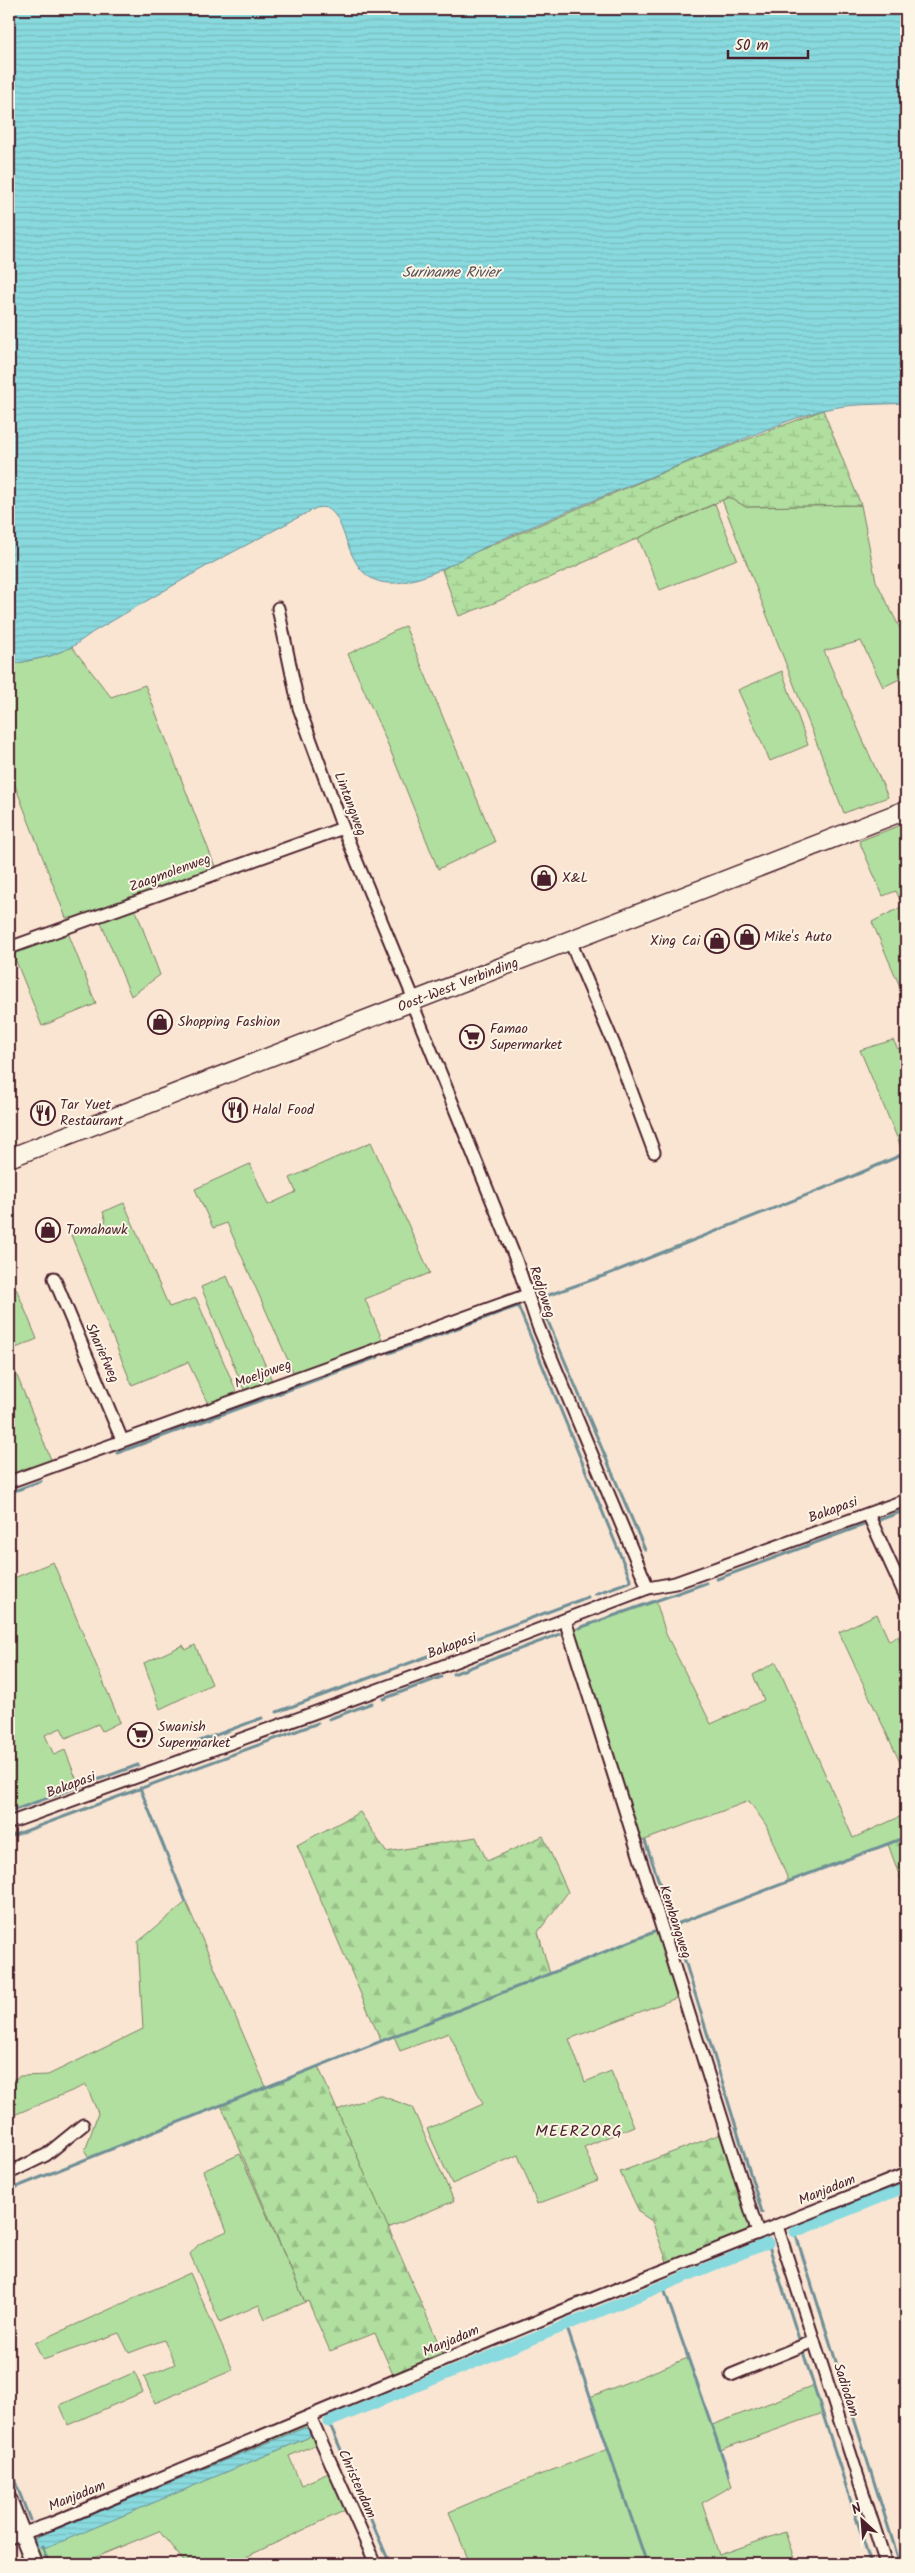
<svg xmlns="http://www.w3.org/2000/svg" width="915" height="2573" viewBox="0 0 915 2573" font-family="Kalam,sans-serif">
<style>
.grass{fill:#b0df9f;stroke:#7d7f65;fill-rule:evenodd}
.forest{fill:url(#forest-firs);stroke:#7d7f65}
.wetland{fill:url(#wetland-marsh);stroke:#7d7f65}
.water{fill:url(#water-rules);stroke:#6f8f96}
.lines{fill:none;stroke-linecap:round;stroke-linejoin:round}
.stream{stroke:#6f8f96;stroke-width:3}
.canal{stroke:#88dade;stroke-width:11}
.street-casing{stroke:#4a1f2b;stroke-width:15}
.secondary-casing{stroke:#4a1f2b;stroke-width:19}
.primary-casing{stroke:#4a1f2b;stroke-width:21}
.street{stroke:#fcf5e5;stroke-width:11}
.secondary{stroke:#fcf5e5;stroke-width:15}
.primary{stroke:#fcf5e5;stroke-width:18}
.labels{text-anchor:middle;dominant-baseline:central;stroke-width:4;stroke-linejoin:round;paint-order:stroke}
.street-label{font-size:14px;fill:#4a1f2b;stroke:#fcf5e5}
.poi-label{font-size:14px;fill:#4a1f2b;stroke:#fcf5e5;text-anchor:start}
.water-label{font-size:15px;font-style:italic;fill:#5a4e58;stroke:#fcf5e5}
.quarter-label{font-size:16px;letter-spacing:1px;fill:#4a1f2b;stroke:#fcf5e5}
</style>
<defs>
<pattern id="forest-firs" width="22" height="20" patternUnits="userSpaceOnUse" patternTransform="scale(1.25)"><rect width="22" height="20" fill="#b0df9f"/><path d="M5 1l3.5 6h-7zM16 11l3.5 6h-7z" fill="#99bf89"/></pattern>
<pattern id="wetland-marsh" width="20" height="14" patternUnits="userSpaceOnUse" patternTransform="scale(1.25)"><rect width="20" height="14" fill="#b0df9f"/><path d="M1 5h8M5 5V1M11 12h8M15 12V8" fill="none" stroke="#99bf89"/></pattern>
<pattern id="water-rules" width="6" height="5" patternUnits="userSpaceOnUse" patternTransform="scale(1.25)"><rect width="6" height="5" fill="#88dade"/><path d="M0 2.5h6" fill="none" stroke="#77bbbf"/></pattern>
</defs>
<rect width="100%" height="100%" fill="#fae5d3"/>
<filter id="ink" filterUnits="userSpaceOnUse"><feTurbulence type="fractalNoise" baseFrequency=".02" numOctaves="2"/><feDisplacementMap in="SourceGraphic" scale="10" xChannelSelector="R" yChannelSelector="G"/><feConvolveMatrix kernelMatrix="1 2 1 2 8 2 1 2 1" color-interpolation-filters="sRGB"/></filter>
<g filter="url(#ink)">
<g class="grass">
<path d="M729,497L746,507L861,505L876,581L906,640V676L883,687L861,641L824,651L888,797L844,813L722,500Z"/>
<path d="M715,504L737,559L660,590L638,538Z"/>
<path d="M405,626L495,842L438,869L389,747L348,654Z"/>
<path d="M72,647L111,697L145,685L216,869L77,918H66L9,770V665L50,656Z"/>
<path d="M782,671L808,745L770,761L738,690Z"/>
<path d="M906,823V989L902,991L872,922L903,906L896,891L883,896L859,841Z"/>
<path d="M134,905L160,975L131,996L99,918Z"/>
<path d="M67,930L96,1004L42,1026L12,951Z"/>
<path d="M893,1040L898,1049L906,1047V1153L904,1154L860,1050Z"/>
<path d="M371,1142L430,1273L365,1299L384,1344L295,1376L227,1223L213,1228L195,1189L250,1164L268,1205L296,1192L290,1178Z"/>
<path d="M124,1203L169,1307L196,1298L238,1395L209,1406L188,1362L132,1385L71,1235L106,1221L103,1212Z"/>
<path d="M227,1276L273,1383L245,1392L201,1287Z"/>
<path d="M16,1288L37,1339L9,1351V1291Z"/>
<path d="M9,1356L52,1462L9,1479Z"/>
<path d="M53,1562L120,1722L102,1731L98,1724L66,1738L61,1728L45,1735L54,1755L65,1750L79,1786L9,1812V1580Z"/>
<path d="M656,1601L666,1634L711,1724L764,1700L753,1675L776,1662L853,1838L906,1814V1837L789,1882L766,1825L749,1801L637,1843L572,1630Z"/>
<path d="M877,1614L889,1641L898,1636L906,1655V1775L839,1632Z"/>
<path d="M183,1645L186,1650L195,1645L212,1684L160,1709L144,1663Z"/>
<path d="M186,1902L266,2087L89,2158L85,2151L98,2113L86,2085L9,2117V2082L20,2076L48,2075L143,2029L138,1942Z"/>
<path d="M658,1931L679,1997L569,2039L585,2082L611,2071L634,2126L584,2147L598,2181L537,2204L518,2155L452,2184L427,2129L483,2104L449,2033L400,2051L394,2036Z"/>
<path d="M379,2095L412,2107L454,2201L388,2228L337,2110Z"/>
<path d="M240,2154L305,2302L265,2319L259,2305L220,2322L190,2254L199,2244L227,2231L203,2171Z"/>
<path d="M190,2273L233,2370L155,2403L144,2377L175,2364L164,2340L129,2353L119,2333L43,2360L35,2343Z"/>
<path d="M688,2358L712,2425L814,2386L823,2413L720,2450L732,2486L702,2503L719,2555L785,2532L796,2564H470L449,2512L505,2488L608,2449L590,2397Z"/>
<path d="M135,2372L143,2392L68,2425L60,2405Z"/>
<path d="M305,2423H307L319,2443L289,2456L301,2485L331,2472L348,2509L231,2564H186L159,2531L79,2564H40L31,2538L33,2535ZM304,2428L311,2435L307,2438L44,2548L37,2547L34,2539L39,2536Z"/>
</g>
<g class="forest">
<path d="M360,1812L386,1852L476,1837L487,1861L543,1836L568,1892L538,1932L550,1974L381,2041L297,1845Z"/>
<path d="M906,1837V1894L888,1844Z"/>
<path d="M318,2066L444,2356L394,2377L375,2333L330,2351L308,2301L305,2302L221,2105Z"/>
<path d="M721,2134L751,2230L747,2234L668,2264L652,2221L640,2213L620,2172Z"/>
</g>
<path class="wetland" d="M823,410L861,505L746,507L729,497L494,603L459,616L442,570L461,558L671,469Z"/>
<g class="water">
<path d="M9,9H906V403C879,405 850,403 823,410C788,419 752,436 717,450C647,478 577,507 507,537C473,551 443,573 408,581C333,599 356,498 316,508L205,567L93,632L72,647L50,656L9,665Z"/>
<path d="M304,2428H308L311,2435L307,2438L44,2549L37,2547L34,2539L39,2536Z"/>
</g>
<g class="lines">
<g class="stream">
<path d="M389,1353L518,1306L631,1581L595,1594"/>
<path d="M117,1453L378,1357"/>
<path d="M9,1493L41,1481"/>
<path d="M879,1520L906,1510"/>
<path d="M645,1550L544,1312L543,1297L606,1275L837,1183L906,1153"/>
<path d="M717,1579L869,1523"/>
<path d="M579,1628L706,1583"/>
<path d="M453,1674L560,1634"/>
<path d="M383,1699L441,1677"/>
<path d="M277,1712L588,1597"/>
<path d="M329,1719L372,1703"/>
<path d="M184,1747L262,1718"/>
<path d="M140,1788L186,1902"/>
<path d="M9,1812L138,1765"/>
<path d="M9,1837L318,1723"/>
<path d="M645,1841L674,1925L762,2212"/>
<path d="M674,1925L906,1837"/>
<path d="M9,2190L654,1932"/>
<path d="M795,2232L900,2564"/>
<path d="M768,2243L800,2342"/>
<path d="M663,2286L729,2475"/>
<path d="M566,2325L647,2564"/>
<path d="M803,2352L871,2564"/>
<path d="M329,2422L390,2564"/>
<path d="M9,2466L30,2520"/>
<path d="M42,2546L49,2564"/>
</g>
<g class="canal">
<path d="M795,2232L906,2187"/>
<path d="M329,2422L768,2243"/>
</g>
<defs>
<g id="street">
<path d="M278,608L299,708L343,828L415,1002"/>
<path d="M570,941L615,1047L654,1152"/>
<path d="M9,948L343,828"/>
<path d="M412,1003L516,1260L538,1326L648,1588"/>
<path d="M54,1278L122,1440"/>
<path d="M9,1482L527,1295"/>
<path d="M868,1514L906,1597"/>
<path d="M565,1620L758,2233"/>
<path d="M9,1823L427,1672L648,1588L675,1583L906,1500"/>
<path d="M9,2173L46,2155L83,2125"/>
<path d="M777,2226L886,2564"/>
<path d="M731,2375L814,2341"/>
<path d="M310,2416L376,2564"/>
<path d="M9,2538L50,2524L562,2311L906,2174"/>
</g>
<path id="secondary" d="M9,2500L34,2564"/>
<path id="primary" d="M9,1158L906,810"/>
</defs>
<use href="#street" class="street-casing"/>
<use href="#secondary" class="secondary-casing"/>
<use href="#primary" class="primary-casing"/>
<use href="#street" class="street"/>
<use href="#secondary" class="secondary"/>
<use href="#primary" class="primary"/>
</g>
</g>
<defs>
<symbol id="shop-ring" viewBox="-11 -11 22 22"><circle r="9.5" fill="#fcf5e5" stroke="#4a1f2b" stroke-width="1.5"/><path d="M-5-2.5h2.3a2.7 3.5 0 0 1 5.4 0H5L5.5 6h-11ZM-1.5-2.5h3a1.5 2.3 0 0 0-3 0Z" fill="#4a1f2b"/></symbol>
<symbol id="supermarket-ring" viewBox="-11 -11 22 22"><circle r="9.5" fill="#fcf5e5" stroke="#4a1f2b" stroke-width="1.5"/><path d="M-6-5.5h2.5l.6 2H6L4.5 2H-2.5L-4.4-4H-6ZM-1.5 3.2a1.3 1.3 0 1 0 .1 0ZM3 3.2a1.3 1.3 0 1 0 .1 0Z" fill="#4a1f2b"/></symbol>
<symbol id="restaurant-ring" viewBox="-11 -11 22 22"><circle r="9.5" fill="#fcf5e5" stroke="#4a1f2b" stroke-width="1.5"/><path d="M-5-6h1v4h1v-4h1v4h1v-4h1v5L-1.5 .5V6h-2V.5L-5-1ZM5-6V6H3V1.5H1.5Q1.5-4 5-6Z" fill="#4a1f2b"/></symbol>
</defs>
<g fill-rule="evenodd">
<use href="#shop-ring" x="530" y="864" width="28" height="28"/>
<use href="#shop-ring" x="733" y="923" width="28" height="28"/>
<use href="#shop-ring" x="703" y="927" width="28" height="28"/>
<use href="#shop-ring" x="146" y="1008" width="28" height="28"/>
<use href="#supermarket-ring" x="458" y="1023" width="28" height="28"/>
<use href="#restaurant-ring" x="221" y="1096" width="28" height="28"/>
<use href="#restaurant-ring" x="29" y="1099" width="28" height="28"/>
<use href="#shop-ring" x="34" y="1216" width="28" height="28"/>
<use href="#supermarket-ring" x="126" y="1721" width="28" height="28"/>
</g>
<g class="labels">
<g class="street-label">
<text transform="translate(350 804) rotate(69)">Lintangweg</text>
<text transform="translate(170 873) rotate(-20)">Zaagmolenweg</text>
<text transform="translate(458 985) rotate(-21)">Oost-West Verbinding</text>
<text transform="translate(542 1292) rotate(71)">Redjoweg</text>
<text transform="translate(102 1353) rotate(66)">Shariefweg</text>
<text transform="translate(263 1374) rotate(-20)">Moeljoweg</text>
<text transform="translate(833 1510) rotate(-20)">Bakapasi</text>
<text transform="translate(452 1646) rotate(-20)">Bakapasi</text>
<text transform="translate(71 1785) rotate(-20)">Bakapasi</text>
<text transform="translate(675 1922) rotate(72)">Kembangweg</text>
<text transform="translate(827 2190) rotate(-22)">Manjadam</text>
<text transform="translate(451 2341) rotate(-23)">Manjadam</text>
<text transform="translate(846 2390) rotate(72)">Sadiodam</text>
<text transform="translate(357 2484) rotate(66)">Christendam</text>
<text transform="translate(77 2496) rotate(-22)">Manjadam</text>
</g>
<g class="poi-label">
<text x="562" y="878">X&amp;L</text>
<text x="764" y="937">Mike's Auto</text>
<text x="700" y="941" text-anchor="end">Xing Cai</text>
<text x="178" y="1022">Shopping Fashion</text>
<text x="490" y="1029">Famao<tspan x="490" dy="16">Supermarket</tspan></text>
<text x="60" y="1105">Tar Yuet<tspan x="60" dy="16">Restaurant</tspan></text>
<text x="252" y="1110">Halal Food</text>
<text x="66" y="1230">Tomahawk</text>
<text x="158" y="1727">Swanish<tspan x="158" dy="16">Supermarket</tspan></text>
</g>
<g class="water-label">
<text x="451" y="273">Suriname Rivier</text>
</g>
<g class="quarter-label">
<text x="579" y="2131">MEERZORG</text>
</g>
</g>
<rect width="915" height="2573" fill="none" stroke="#fcf5e5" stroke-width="30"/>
<rect x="15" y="15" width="885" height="2543" fill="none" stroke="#4a1f2b" stroke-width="2" filter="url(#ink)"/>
<g transform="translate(862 2520) rotate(334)" stroke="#fcf5e5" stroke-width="4" paint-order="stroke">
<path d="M0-4L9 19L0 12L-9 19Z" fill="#4a1f2b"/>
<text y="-8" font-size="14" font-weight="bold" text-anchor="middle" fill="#4a1f2b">N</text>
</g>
<path d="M728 50v8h80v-8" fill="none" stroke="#4a1f2b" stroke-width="2.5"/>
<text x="735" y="50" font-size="15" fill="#4a1f2b" stroke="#fcf5e5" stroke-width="4" paint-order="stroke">50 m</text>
</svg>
